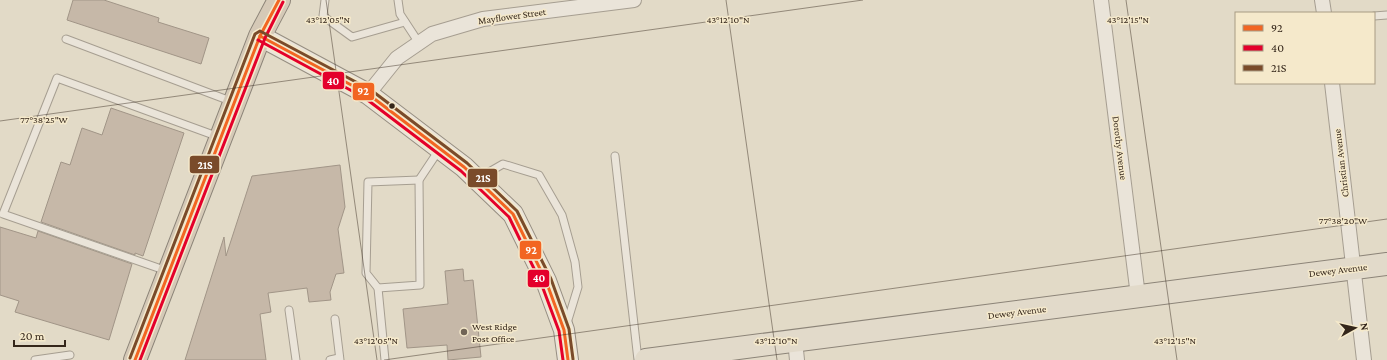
<svg xmlns="http://www.w3.org/2000/svg" width="1387" height="360" viewBox="0 0 1387 360" font-family="'Crimson Pro',serif">
<style>
.building{fill:#c6b8a8;stroke:#a19587}
.lines{fill:none;stroke-linecap:round;stroke-linejoin:round}
.lane-casing{stroke:#a69e91;stroke-width:9}
.street-casing{stroke:#a69e91;stroke-width:16}
.secondary-casing{stroke:#968e81;stroke-width:22}
.primary-casing{stroke:#8c8478;stroke-width:24}
.highway-casing{stroke:#8c8478;stroke-width:24}
.lane{stroke:#eae4d9;stroke-width:7}
.street{stroke:#eae4d9;stroke-width:14}
.secondary{stroke:#eae4d9;stroke-width:20}
.primary{stroke:#e2daca;stroke-width:22}
.highway{stroke:#d5c9b7;stroke-width:22}
.bus-1-casing{stroke:#f5e9cb;stroke-width:6}
.bus-2-casing{stroke:#f5e9cb;stroke-width:6}
.bus-3-casing{stroke:#f5e9cb;stroke-width:6}
.bus-1{stroke:#f26522;stroke-width:3}
.bus-2{stroke:#e4002b;stroke-width:3}
.bus-3{stroke:#7a4b2a;stroke-width:3}
.ticks{fill:none;stroke:#34261a;stroke-width:1;stroke-opacity:0.45}
.bus-dot{fill:#34261a;stroke:#f5e9cb;stroke-width:1.5}
.poi-dot{fill:#716557;stroke:#f5e9cb;stroke-width:1.5}
.labels{text-anchor:middle;dominant-baseline:central;stroke-width:3;stroke-linejoin:round;paint-order:stroke}
.street-label{font-size:10px;fill:#34261a;stroke:#f5e9cb}
.poi-label{font-size:10px;fill:#34261a;stroke:#f5e9cb;text-anchor:start}
.ticks-label{font-size:10px;text-anchor:middle;fill:#34261a;stroke:#f5e9cb;stroke-width:3;stroke-linejoin:round;paint-order:stroke}
.line-badge{stroke:#f5e9cb;stroke-width:1.5}
.badge-label{font-size:11px;text-anchor:middle;font-weight:bold;fill:#fff}
</style>
<rect width="100%" height="100%" fill="#e2dac7"/>
<g class="building">
<path d="M73,0H104L159,18L158,22L209,38L201,64L67,20Z"/>
<path d="M111,108L184,133L143,256L135,253V255L41,222L61,162L70,165L82,128L102,135Z"/>
<path d="M340,165L345,207L338,229L344,273L336,274L330,292L331,300L309,302L307,288L268,293L271,312L260,314L266,360H185L224,237L226,256L252,176Z"/>
<path d="M0,227L36,238L38,231L132,264L109,340L15,312L19,301L0,295Z"/>
<path d="M463,269L464,281L473,280L481,357L448,360L447,345L407,348L403,309L448,304L445,271Z"/>
</g>
<g class="lines">
<defs>
<g id="lane">
<path d="M325,0L323,16L352,37L405,22"/>
<path d="M398,0L400,14L419,43"/>
<path d="M1374,16L1387,15"/>
<path d="M66,39L233,102"/>
<path d="M615,156L638,360"/>
<path d="M477,179L503,164L539,175L562,215L575,262L578,287L567,323"/>
<path d="M167,271L3,214L57,78L219,137"/>
<path d="M378,288L420,285L419,180L439,150"/>
<path d="M289,310L296,360"/>
<path d="M335,319L340,360"/>
<path d="M35,360L70,355"/>
<path d="M330,360L339,358"/>
<path d="M385,360L378,288L366,273L368,182L419,180"/>
</g>
<g id="street">
<path d="M1101,0L1138,296"/>
<path d="M1322,0L1324,13"/>
<path d="M1332,83L1364,360"/>
<path d="M368,94L397,58L432,34L483,19L634,0"/>
<path d="M795,340L797,360"/>
</g>
<path id="secondary" d="M260,36L368,94L464,167L513,214L546,281L564,330L568,360"/>
<path id="primary" d="M646,360L1387,264"/>
<path id="highway" d="M135,360L260,36L279,0"/>
</defs>
<use href="#lane" class="lane-casing"/>
<use href="#street" class="street-casing"/>
<use href="#secondary" class="secondary-casing"/>
<use href="#primary" class="primary-casing"/>
<use href="#highway" class="highway-casing"/>
<use href="#lane" class="lane"/>
<use href="#street" class="street"/>
<use href="#secondary" class="secondary"/>
<use href="#primary" class="primary"/>
<use href="#highway" class="highway"/>
<defs>
<g id="bus-1">
<path d="M260,36L368,94L464,167L513,214L546,281L564,330L568,360"/>
<path d="M135,360L260,36L279,0"/>
</g>
<g id="bus-2">
<path d="M258,40L365,98L461,171L509,217L541,283L559,331L563,360"/>
<path d="M140,360L265,38L283,2"/>
</g>
<path id="bus-3" d="M130,358L255,34L260,31L371,90L467,163L517,211L551,279L569,329L573,359"/>
</defs>
<use href="#bus-1" class="bus-1-casing"/>
<use href="#bus-2" class="bus-2-casing"/>
<use href="#bus-3" class="bus-3-casing"/>
<use href="#bus-1" class="bus-1"/>
<use href="#bus-2" class="bus-2"/>
<use href="#bus-3" class="bus-3"/>
</g>
<path class="ticks" d="M326,0L377,360M726,0L777,360M1126,0L1177,360M0,121L863,0M384,360L1387,219"/>
<circle class="bus-dot" cx="392" cy="106" r="3.5"/>
<circle class="poi-dot" cx="464" cy="332" r="4"/>
<g class="labels">
<g class="street-label">
<text transform="translate(512 16) rotate(-8)">Mayflower Street</text>
<text transform="translate(1120 148) rotate(83)">Dorothy Avenue</text>
<text transform="translate(1341 163) rotate(-97)">Christian Avenue</text>
<text transform="translate(1338 270) rotate(-7)">Dewey Avenue</text>
<text transform="translate(1017 312) rotate(-7)">Dewey Avenue</text>
</g>
<g class="poi-label">
<text x="472" y="326">West Ridge<tspan x="472" dy="12">Post Office</tspan></text>
</g>
</g>
<g class="ticks-label">
<text x="328" y="23">43°12'05"N</text>
<text x="728" y="23">43°12'10"N</text>
<text x="1128" y="23">43°12'15"N</text>
<text x="44" y="123">77°38'25"W</text>
<text x="1343" y="224">77°38'20"W</text>
<text x="376" y="344">43°12'05"N</text>
<text x="776" y="344">43°12'10"N</text>
<text x="1175" y="344">43°12'15"N</text>
</g>
<g class="line-badge">
<rect x="322" y="71" width="23" height="19" rx="4" fill="#e4002b"/>
<rect x="352" y="82" width="23" height="19" rx="4" fill="#f26522"/>
<rect x="189" y="155" width="31" height="19" rx="4" fill="#7a4b2a"/>
<rect x="467" y="168" width="31" height="20" rx="4" fill="#7a4b2a"/>
<rect x="519" y="240" width="23" height="20" rx="4" fill="#f26522"/>
<rect x="527" y="269" width="23" height="19" rx="4" fill="#e4002b"/>
</g>
<g class="badge-label">
<text x="333" y="85">40</text>
<text x="363" y="95">92</text>
<text x="205" y="169">21S</text>
<text x="483" y="182">21S</text>
<text x="531" y="254">92</text>
<text x="539" y="282">40</text>
</g>
<rect x="1235" y="12" width="140" height="72" fill="#f5e9cb" stroke="#a89b84"/>
<rect x="1243" y="25" width="20" height="6" fill="#f26522" stroke="#a89b84"/>
<text x="1271" y="32" font-size="12" fill="#34261a">92</text>
<rect x="1243" y="45" width="20" height="6" fill="#e4002b" stroke="#a89b84"/>
<text x="1271" y="52" font-size="12" fill="#34261a">40</text>
<rect x="1243" y="65" width="20" height="6" fill="#7a4b2a" stroke="#a89b84"/>
<text x="1271" y="72" font-size="12" fill="#34261a">21S</text>
<g transform="translate(1355 328) rotate(82)" stroke="#f5e9cb" stroke-width="3" paint-order="stroke">
<path d="M0-3L7 15L0 10L-7 15Z" fill="#34261a"/>
<text y="-6" font-size="11" font-weight="bold" text-anchor="middle" fill="#34261a">N</text>
</g>
<path d="M14 340v6h51v-6" fill="none" stroke="#34261a" stroke-width="2"/>
<text x="20" y="340" font-size="12" fill="#34261a" stroke="#f5e9cb" stroke-width="3" paint-order="stroke">20 m</text>
</svg>
